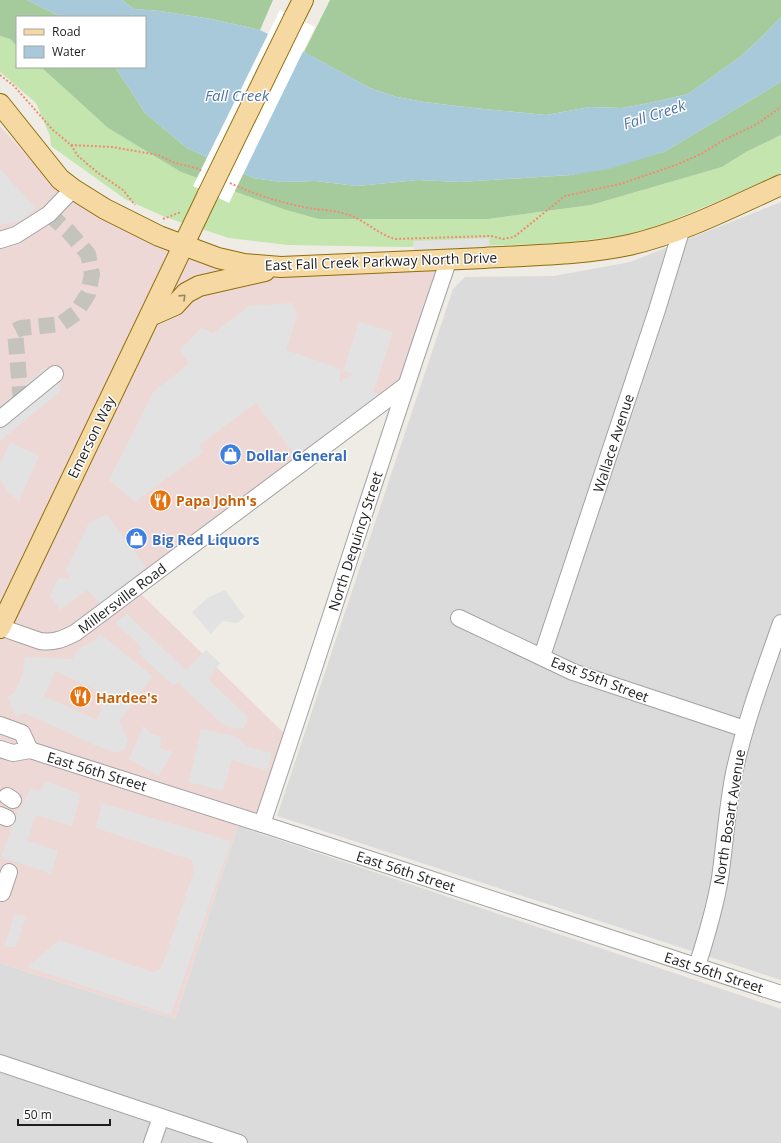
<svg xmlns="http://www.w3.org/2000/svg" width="781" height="1143" viewBox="0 0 781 1143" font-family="'Open Sans',sans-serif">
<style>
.residential{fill:#dcdbdb}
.commercial{fill:#eed8d5}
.grass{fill:#c4e5ad}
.forest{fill:#a5cb9c}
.parking{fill:#e2e2e2;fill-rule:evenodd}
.water{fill:#a7c9d9}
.pier{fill:#fff}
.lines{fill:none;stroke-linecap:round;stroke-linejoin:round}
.minor-tunnel{stroke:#c4c3bc;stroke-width:16;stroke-dasharray:16 8;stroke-linecap:butt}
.minor-casing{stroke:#a2a2a2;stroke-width:18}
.major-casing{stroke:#8e6e0a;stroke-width:22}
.path{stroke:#f18c73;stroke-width:2;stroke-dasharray:2 2;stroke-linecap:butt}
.minor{stroke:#fff;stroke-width:16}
.major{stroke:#f6d9a2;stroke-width:20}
.major-bridge-casing{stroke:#8e6e0a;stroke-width:22;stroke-linecap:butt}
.major-bridge{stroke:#f6d9a2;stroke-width:20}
.oneway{stroke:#958567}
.labels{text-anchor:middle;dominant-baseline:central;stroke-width:3;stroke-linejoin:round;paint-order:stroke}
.street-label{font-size:14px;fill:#1e1e1e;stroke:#fff}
.shop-label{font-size:14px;font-weight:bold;fill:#366cbe;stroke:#fff;text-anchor:start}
.food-label{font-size:14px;font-weight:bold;fill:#c56008;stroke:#fff;text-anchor:start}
.water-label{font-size:15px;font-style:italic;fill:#5074a7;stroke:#fff}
</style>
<rect width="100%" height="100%" fill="#eeece4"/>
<g class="residential">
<path d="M781,202V980L277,816L453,289L465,277L554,276L630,262Z"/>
<path d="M238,826L781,1009V1143H0V963L175,1019Z"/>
</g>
<path class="commercial" d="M0,126L51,182L156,247L226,269H436L392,403L141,594L285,734L252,831L238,826L175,1019L0,963Z"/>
<path class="grass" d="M0,36L10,39L17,46V67H41L108,128L181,172L283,209L488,219L591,205L722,167L746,152L781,135V173L728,197L656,227L619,236L563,243L510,245L402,247L288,245L229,238L165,217L125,199L51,146L50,136L36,103L0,72Z"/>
<g class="forest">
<path d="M0,0H27L61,17H17V46L10,39L0,36Z"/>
<path d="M122,0H273L260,30L211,19L160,11L134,9Z"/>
<path d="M330,0H781V17L765,34L740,57L688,94L649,103L622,108L590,107L546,115L474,108L424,102L397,97L370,88L304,52Z"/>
<path d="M41,67H115L145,113L187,148L253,178L282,182L315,181L357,186L418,180L460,182L571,175L664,152L781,82V135L746,152L722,167L591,205L488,219H319L283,209L181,172L108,128Z"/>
</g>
<g class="parking">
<path d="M0,169L36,208L21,221L0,225Z"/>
<path d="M489,238L490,248L414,251L413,241Z"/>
<path d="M292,303L297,316L286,350L333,366L341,370L339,382L354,374L343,371L359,322L393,332L373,393L384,395L295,455L256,403L199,445L203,452L135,502L109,480L154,391L189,364L180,350L201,328L213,333L249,306Z"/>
<path d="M46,367L61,391L0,441V406Z"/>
<path d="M10,442L39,456L19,501L8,492L0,479V463Z"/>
<path d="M107,514L146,567L101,604L87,590L60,610L50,596L58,578L70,579L66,569L89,523Z"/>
<path d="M225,590L245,617L237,623L222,621L211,634L192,612L209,597Z"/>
<path d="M127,614L186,670L206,650L220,663L209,680L248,717L244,728L235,729L221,723L178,683L173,685L138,653L142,648L115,623Z"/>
<path d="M100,634L153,676L119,722L128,739L126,748L117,753L92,744L25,713L16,717L7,697L15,692L22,675L25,657L72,659L79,648L93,642ZM55,671L107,695L97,720L44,696Z"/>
<path d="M143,726L152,734L162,737L159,748L173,752L158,776L129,759Z"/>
<path d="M201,729L235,736L249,747L272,753L268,771L232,760L223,791L189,782Z"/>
<path d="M45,781L81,794L72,826L36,815L27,840L58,851L51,874L1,857L16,816L31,788L41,791Z"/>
<path d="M102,803L231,841L171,1015L27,967L59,940L153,972L161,969L194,870L192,860L96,828Z"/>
<path d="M15,914L26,916L16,947H4Z"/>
</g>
<path class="water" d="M27,0H122L134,9L160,11L211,19L260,30L308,54L370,88L397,97L424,102L474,108L546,115L590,107L622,108L649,103L688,94L740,57L765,34L781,17V82L664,152L609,169L571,175L460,182L418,180L357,186L315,181L282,182L253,178L187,148L145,113L115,67H145V17H61Z"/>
<path class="pier" d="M280,10L315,27L229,203L193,186Z"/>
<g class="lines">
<path class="minor-tunnel" d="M21,402L15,331L21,328L61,324L76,313L88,294L92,274L88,254L69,232L49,214"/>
<defs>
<g id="minor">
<path d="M0,240L16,235L49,214L73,189"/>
<path d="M0,419L55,374"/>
<path d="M459,618L573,672L745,729"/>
<path d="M0,627L40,641C54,643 63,639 75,633L405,386"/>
<path d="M542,656L657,310L682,228"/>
<path d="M0,725L22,733L30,750"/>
<path d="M0,749L13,753L30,750L262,824L781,994"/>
<path d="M7,796L13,800"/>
<path d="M0,815L7,818"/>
<path d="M262,824C326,636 384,447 449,259"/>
<path d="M2,893L9,872"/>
<path d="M697,966C706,938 715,908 720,878C725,843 727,808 734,773C745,722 764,672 781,623"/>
<path d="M0,1063L239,1143"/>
<path d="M152,1143L161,1117"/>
</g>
<g id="major">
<path d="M294,18L303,0"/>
<path d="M0,104L60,179L73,189L105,209L159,236L218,258L244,264L281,267C349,264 416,261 484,258C532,255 582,255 629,245C682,233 732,207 781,185"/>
<path d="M150,316L175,305L186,293L199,286L265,271"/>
<path d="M0,628L208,194"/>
</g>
</defs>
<use href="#minor" class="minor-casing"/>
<use href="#major" class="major-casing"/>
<g class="path">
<path d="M0,75L14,86L53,130L71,145L112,147L158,155L175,163L196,168L202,171"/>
<path d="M71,145L78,156L98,173L123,190L135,205"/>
<path d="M230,183C255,195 282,203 309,208C321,210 334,210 346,214C364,219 377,234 395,239L491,236L503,239L514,237L565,196L620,184L676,165L701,154L722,141L757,124L781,107"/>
<path d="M163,219L181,212"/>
</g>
<use href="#minor" class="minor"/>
<use href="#major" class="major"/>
<defs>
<path id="major-bridge" d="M208,194L294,18"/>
</defs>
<use href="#major-bridge" class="major-bridge-casing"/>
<use href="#major-bridge" class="major-bridge"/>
</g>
<defs><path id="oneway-chevron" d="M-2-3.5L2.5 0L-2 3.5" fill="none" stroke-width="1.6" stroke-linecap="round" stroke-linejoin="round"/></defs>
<use class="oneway" href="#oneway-chevron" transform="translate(183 297) rotate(-44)"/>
<defs>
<symbol id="shop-disc" viewBox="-11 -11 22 22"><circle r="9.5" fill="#3f7fe0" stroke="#fff"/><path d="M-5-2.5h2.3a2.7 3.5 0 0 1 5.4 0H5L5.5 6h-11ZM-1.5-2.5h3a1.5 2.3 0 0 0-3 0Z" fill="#fff"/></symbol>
<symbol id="restaurant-disc" viewBox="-11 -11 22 22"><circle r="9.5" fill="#e8710a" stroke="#fff"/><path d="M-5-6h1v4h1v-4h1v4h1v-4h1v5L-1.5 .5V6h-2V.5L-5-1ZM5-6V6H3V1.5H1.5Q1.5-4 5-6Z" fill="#fff"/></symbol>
</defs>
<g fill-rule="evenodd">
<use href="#shop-disc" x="218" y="442" width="25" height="25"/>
<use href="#restaurant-disc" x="148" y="488" width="25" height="25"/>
<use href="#shop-disc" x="124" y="526" width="25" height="25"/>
<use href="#restaurant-disc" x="68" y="684" width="25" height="25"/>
</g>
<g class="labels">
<g class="street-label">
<text transform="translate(381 261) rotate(-2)">East Fall Creek Parkway North Drive</text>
<text transform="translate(91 437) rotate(-64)">Emerson Way</text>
<text transform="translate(613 443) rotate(-72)">Wallace Avenue</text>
<text transform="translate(355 541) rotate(-72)">North Dequincy Street</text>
<text transform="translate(122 598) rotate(-37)">Millersville Road</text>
<text transform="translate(600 679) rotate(21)">East 55th Street</text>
<text transform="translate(97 771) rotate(17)">East 56th Street</text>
<text transform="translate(729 817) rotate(-81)">North Bosart Avenue</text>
<text transform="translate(406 871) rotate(18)">East 56th Street</text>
<text transform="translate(714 972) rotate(18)">East 56th Street</text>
</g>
<g class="shop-label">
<text x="246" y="455">Dollar General</text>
<text x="152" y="539">Big Red Liquors</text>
</g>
<g class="food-label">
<text x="176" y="500">Papa John's</text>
<text x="96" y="697">Hardee's</text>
</g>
<g class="water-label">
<text x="237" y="95">Fall Creek</text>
<text transform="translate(654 114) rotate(-18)">Fall Creek</text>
</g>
</g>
<rect x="16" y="16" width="130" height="52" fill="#ffffff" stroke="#a5a5a5"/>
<rect x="24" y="29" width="20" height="6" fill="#f6d9a2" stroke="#a5a5a5"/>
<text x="52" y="36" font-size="12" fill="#1e1e1e">Road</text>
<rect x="24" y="46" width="20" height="12" fill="#a7c9d9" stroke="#a5a5a5"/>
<text x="52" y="56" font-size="12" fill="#1e1e1e">Water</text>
<path d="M18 1119v6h92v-6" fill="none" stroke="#1e1e1e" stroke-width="2"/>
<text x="24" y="1119" font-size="12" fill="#1e1e1e" stroke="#ffffff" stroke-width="3" paint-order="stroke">50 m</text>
</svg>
